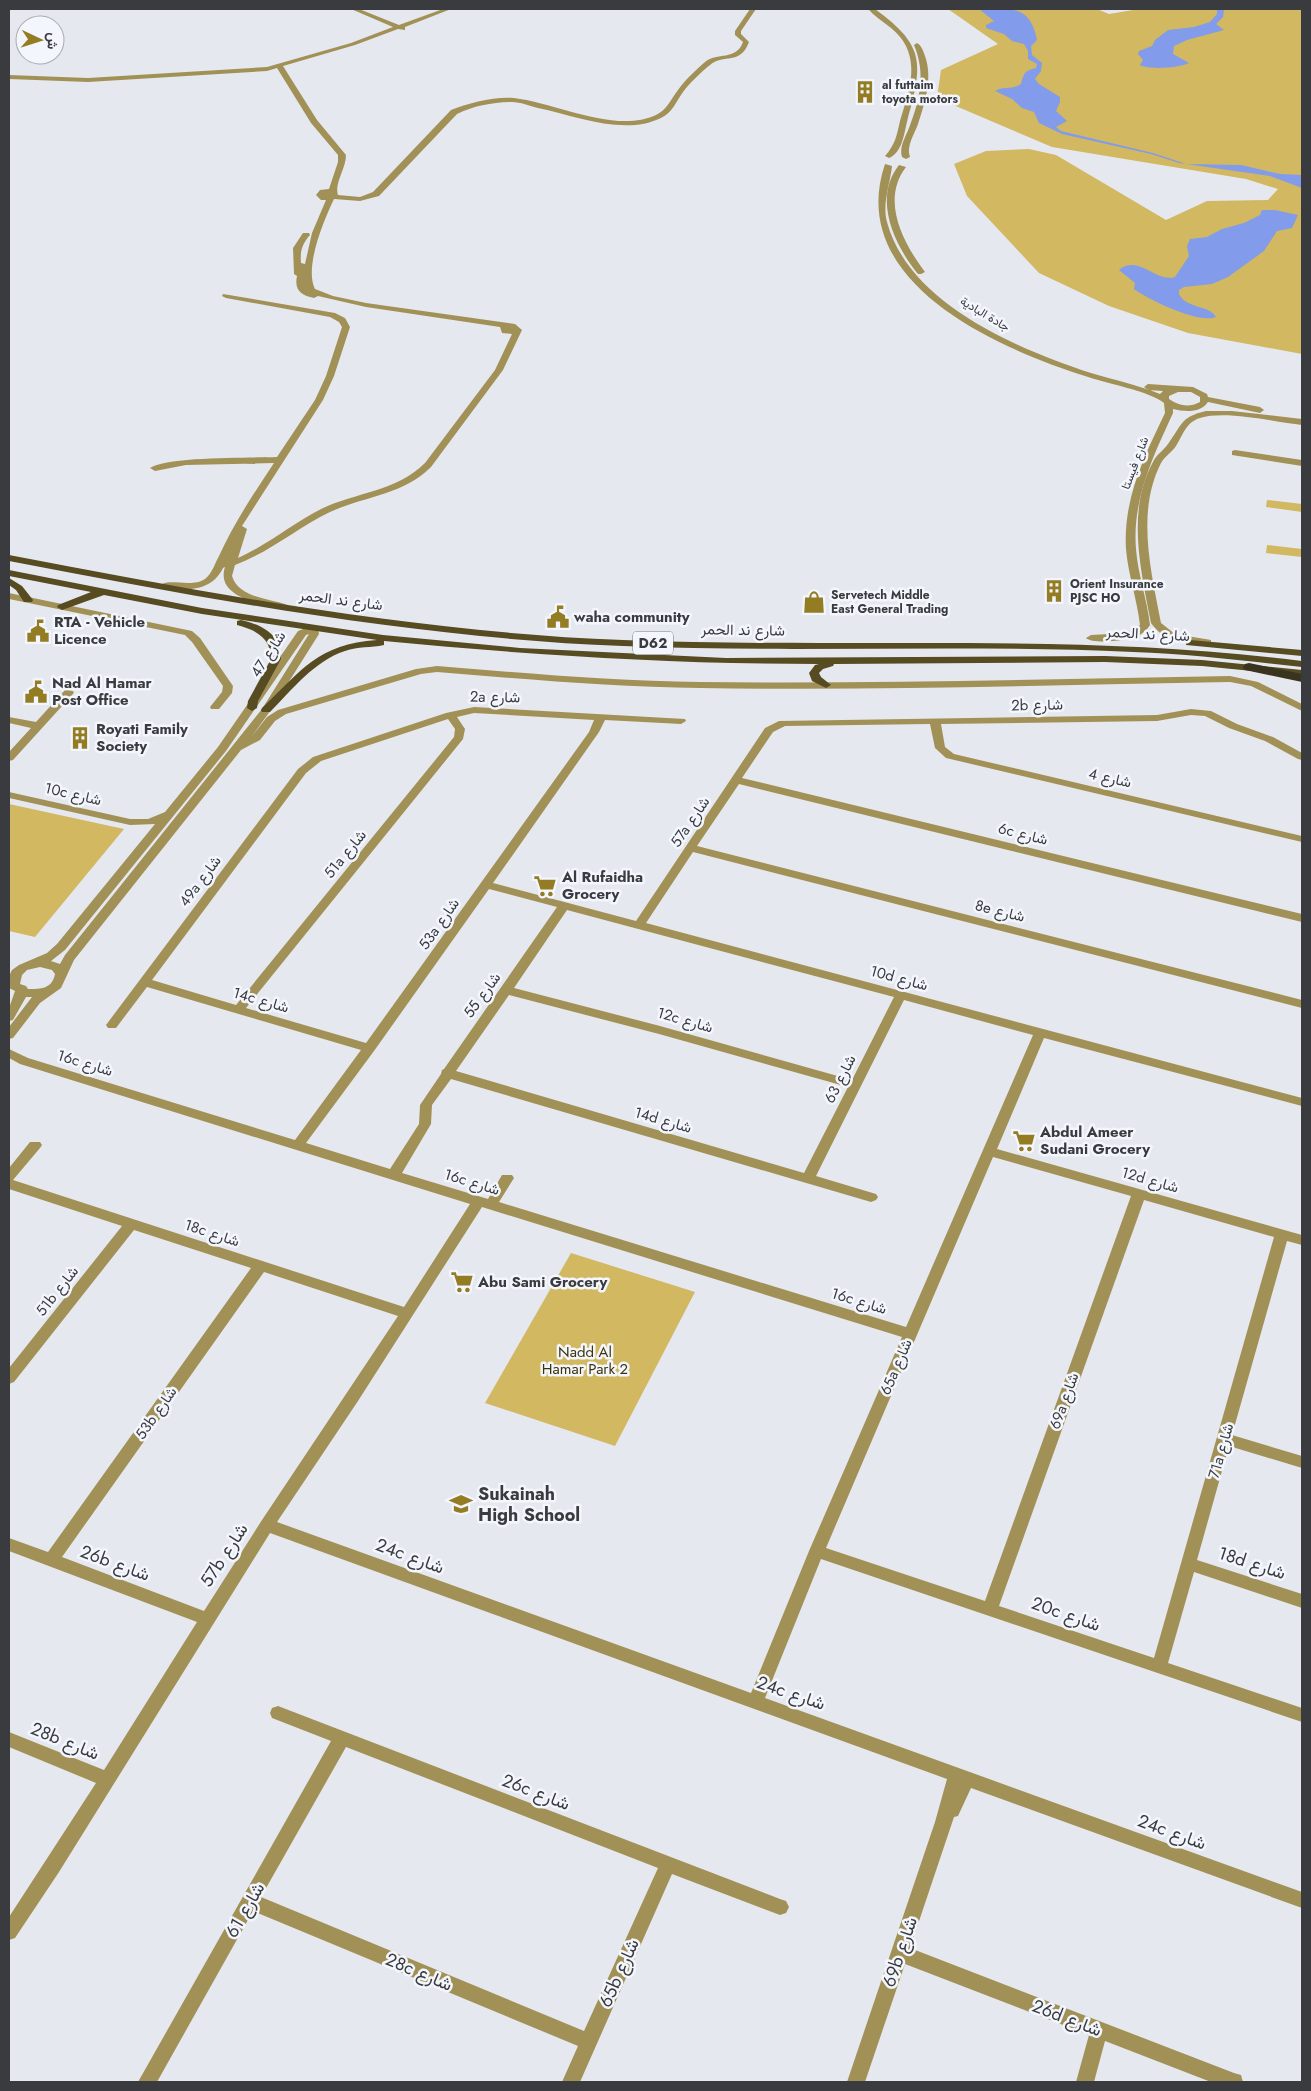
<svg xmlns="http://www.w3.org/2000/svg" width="1311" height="2091" viewBox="0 0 1311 2091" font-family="Jost,Vazirmatn,sans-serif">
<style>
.green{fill:#d1b861}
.water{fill:#829bea}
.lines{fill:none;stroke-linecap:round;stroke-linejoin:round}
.minor{fill:#a29156;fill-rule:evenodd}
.major{fill:#574b22;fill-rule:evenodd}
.highway{fill:#3a331e;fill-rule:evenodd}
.labels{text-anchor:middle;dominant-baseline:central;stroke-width:5;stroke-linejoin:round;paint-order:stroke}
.far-poi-label{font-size:12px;font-weight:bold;fill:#3a3b3e;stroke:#f3f6fd;text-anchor:start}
.far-street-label{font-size:12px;fill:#3a3b3e;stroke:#f3f6fd}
.shield{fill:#f3f6fd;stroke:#727377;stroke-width:1}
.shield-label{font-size:14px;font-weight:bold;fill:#3a3b3e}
.street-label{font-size:15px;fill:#3a3b3e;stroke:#f3f6fd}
.poi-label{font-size:15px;font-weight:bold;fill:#3a3b3e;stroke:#f3f6fd;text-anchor:start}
.park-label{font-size:15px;fill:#3f3409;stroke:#f3f6fd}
.near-poi-label{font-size:18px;font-weight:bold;fill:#3a3b3e;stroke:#f3f6fd;text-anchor:start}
.near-street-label{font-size:18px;fill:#3a3b3e;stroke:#f3f6fd}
</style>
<rect width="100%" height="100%" fill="#e6e8f0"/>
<g class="green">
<path d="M948,9H1097L1109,14L1139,9H1302V354L1188,333L1109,306L1039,273L967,196L954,164L986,151L1029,149L1056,155L1166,220L1207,201L1268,200L1278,189L1246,179L1052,147L937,98L941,70L998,44Z"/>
<path d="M1267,500L1302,504V512L1266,507Z"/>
<path d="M1267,545L1302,549V557L1266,553Z"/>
<path d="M9,804L124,829L35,937L9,931Z"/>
<path d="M571,1253L695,1292L615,1446L485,1403Z"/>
</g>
<g class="water">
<path d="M979,9C1008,9 1030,3 1037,40L1031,46L1032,55L1042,63L1041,71L1035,79L1039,84L1060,97V102L1056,111L1067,121L1056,127L1061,131L1153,153L1186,164L1241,165L1280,174L1302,175V188L1270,176L1179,163L1151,154L1062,134L1039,123L1034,112L1022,108L1012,99L995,91C1002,86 1013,90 1021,84C1024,73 1024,71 1036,68L1037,64L1028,59V51L1024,44L1012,41L1004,34L986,28V25L994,21Z"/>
<path d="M1217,9L1224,10L1223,17L1216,24L1224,30L1187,40L1174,46L1173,54L1189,63C1180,68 1148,70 1140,65L1143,60L1138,54L1139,51L1152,46L1155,40L1168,30L1194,27L1210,22L1217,14Z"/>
<path d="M1262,210H1275L1298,215L1292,228L1277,231L1264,251L1228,277L1212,284L1184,287L1179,290V294C1186,309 1210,305 1216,317C1199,324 1149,300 1134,289L1135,283L1119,270C1139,254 1155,283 1175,277L1189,256L1187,246L1190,239L1207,237L1222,229L1244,223L1260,215Z"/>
</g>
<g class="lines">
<g class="minor">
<path d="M351,9H359L399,25L443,9H451L405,27V30L398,29L355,45L283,66L317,120L346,155C346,169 334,183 338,195L360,197L373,192L451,110C468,103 496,96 514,98C556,103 616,134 656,115C667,110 671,99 678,90C685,80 696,70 705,62C717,52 736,61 743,42L735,35V31L750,9H756L741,31V34L749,42C740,66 724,53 710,65C700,73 690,83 683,92C676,102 672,113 661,118C624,136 576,116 538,108C530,106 520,102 512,102C493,102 473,106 457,114L379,196L360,201L334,199C324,220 304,267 315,289L333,296L366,303L515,324L522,330L503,370L431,467C403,495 365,496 330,512C297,528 270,552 235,565L232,576C239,598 268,598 288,605V609L284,610C263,604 215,598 225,567L223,568C212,591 186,592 163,587L161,585C169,578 192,588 205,579C212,574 215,563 219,556C234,523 254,493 274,463L186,465L155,471L150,468C166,456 254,458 277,457L315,400L326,376L342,327L339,322L330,317L226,298L222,296L223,294L335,313L345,318L350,327L334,376L323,400L242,526L247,529L238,558C267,545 292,524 321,509C356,492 396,492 425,463L495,370L512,334L502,333L500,327L366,307L318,296L314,298C301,295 294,290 297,276L294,274L293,248L303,233H309L310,235C302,244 300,251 301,263L305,264L312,233L326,200H321L316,195L320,190L329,189L338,162V155L311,123L277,68L267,71L88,82L9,79V75L88,78L267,67L351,43L393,27Z"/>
<path d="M868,9H875C926,46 923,64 907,122C904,134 902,153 889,158L885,156C895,145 897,135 900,121C907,97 918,71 906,46C898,29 880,22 868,9Z"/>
<path d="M917,43C921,45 923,50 925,56C933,78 925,103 918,124C914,135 906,146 910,157L906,159L902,157C899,147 905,138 909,128C920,100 926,73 914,45Z"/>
<path d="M885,164L892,166C890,185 882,203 887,222C909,304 1018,349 1091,373C1114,380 1138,385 1160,394L1163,391L1148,390L1144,387L1148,384L1193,387L1207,394L1208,397L1260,407L1264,410L1260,413L1208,402C1201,413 1185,412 1173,409V413C1153,457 1132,499 1136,549C1138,575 1147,599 1150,625C1147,630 1143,633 1138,636C1128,640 1094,645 1086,638L1091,635L1127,633L1140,625C1137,599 1128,574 1126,549C1123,499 1144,457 1165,413L1164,403C1150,391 1104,383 1085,376C997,348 845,282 885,164ZM1178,392H1191L1200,397V402C1189,408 1179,406 1169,399V396Z"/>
<path d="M899,165L906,167C880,201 904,244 925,272L921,274H918C895,246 872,199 899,165Z"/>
<path d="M1206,411H1232L1302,419V425C1274,422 1226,410 1200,418C1186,422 1183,435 1176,446C1172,452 1165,456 1161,463C1136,512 1151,571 1161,623L1175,634L1211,640V644L1207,645C1185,643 1164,642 1151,623C1141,571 1126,511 1153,462C1156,455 1163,451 1168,444C1182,425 1180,417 1206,411Z"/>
<path d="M1235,450L1302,460V466L1232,455V451Z"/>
<path d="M9,593L192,631L200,638L233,686L232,693L219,709H211L210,707L222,692L223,686L192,642L185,635L9,599Z"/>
<path d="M313,625L318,628L319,634L271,710L252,736L267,717L278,710L416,669L437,666C524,673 612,681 700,682C876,684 1053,679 1230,676L1258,682L1302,704V711L1251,686L1230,682C1053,685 876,691 700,688C612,687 524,679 437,672L421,674L286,714L275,721L260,740L241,750L74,960L61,988L40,1003L13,1038L9,1039V1027L32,997H26L13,1020L9,1021V1008L15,991L9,988V976L12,970L19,965L47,953L57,944L155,824L130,825L9,798V792L130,819H148L165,812L218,747L298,631ZM309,634L262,709L65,955L60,964L51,961L65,950L226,751L306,635ZM40,967L52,970L55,974C52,989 41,989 28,989L26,986L20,984L22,975L27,970Z"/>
<path d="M69,689L74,692L73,694L13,760L9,761V752L31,728L9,723V717L36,722L65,690Z"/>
<path d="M474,707L685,719L686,721L681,724L605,720L599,732L493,883L636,921L765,728L779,721L1157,715L1191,709L1211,711L1237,724L1273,737L1302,753V760L1298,759L1265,741L1229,728L1205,716L1191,715L1157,721L941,724L945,747L954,754L1302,836V842L946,758L935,748L930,724L785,726L773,732L742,778L1302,914V922L739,784L697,846L1302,1000V1008L693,852L646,923L1302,1098V1106L1044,1038L997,1149L1302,1235V1245L1287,1241L1232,1435L1302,1456V1468L1229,1446L1197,1560L1302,1594V1608L1194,1572L1168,1663L1302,1708V1722L821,1559L765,1698L1302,1892V1908L971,1788L958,1816L954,1817L910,1948L1234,2073L1241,2075L1243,2082H1211L1105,2041L1094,2082H1076L1089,2035L905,1964L865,2082H847L935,1822L947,1779L270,1533L59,1872L15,1938L9,1940V1917L96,1783L9,1747V1732L104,1770L197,1622L9,1551V1538L48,1552L251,1268L134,1230L14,1382L9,1384V1368L122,1226L9,1189V1168L30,1142H40L42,1145L40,1148L13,1180L404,1307L470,1204L20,1064L9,1058V1049L28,1058L295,1140L361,1050L147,987L116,1028H108L106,1025L298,769L313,757L446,713ZM474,713L594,720L589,732L366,1043L246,1008L463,739L465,729L457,717ZM448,719L455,729L454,737L236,1005L152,980L306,773L321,761ZM489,889L557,907L444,1069L442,1070L441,1074L420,1105L419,1124L390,1169L306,1143L374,1051ZM567,910L894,997L852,1080L660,1026L514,988ZM509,995L659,1034L848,1087L804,1173L456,1071ZM904,1000L1033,1035L906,1327L499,1202L514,1178L512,1175H502L488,1199L402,1173L431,1124L432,1105L451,1079L871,1202L876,1200L878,1197L876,1194L816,1176ZM993,1157L1131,1196L985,1601L826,1548ZM1144,1200L1274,1237L1154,1658L999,1606ZM482,1207L902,1337L809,1551L751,1693L277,1522L358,1401ZM264,1272L398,1316L262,1520L204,1611L62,1557Z"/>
<path d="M278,1706L780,1899L786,1901L789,1907L786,1913L780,1915L672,1874L580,2082H562L578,2046L253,1911L157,2082H138L331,1741L272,1718L270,1713L272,1708ZM346,1747L658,1868L584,2031L261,1897Z"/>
</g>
<g class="major">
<path d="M9,555C212,594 416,632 623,640C850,649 1077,632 1302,661V667C1246,661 1190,654 1133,652C963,644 793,653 623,646C416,638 212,600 9,561Z"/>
<path d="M9,570L202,608L383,635L520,648L726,658L1105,656L1202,660L1302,670V676L1202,666L1105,662L834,664L833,666L823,669L819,673L821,677L831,685L826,688L812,681L809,673L815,665L819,664C674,664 529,655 384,641V645C371,648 358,646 345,651C314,661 292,690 270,712H262L261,710L262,708C302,670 318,644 377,640L202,614L104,595L62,610L57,607L58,605L91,592L9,576Z"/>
<path d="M9,578L22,586L33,600L32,602H24L16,590L9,585Z"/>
<path d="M241,620C262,625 281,634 281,659L258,701L257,708L252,711L247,708L248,701L271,659C271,638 256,630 237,625V621Z"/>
<path d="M1190,640L1302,650V656L1186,645V641Z"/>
</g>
<path class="highway" d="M1249,663L1302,674V682L1245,670L1243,667L1245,664Z"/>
</g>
<defs>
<symbol id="building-bare" viewBox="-9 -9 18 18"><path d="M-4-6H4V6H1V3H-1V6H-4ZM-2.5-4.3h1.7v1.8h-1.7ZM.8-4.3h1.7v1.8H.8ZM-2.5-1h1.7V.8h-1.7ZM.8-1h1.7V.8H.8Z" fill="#947c23" stroke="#f3f6fd" stroke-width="2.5" paint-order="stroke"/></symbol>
<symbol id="shop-bare" viewBox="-9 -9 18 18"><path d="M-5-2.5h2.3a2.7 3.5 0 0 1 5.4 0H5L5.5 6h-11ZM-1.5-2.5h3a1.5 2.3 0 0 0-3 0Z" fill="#947c23" stroke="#f3f6fd" stroke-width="2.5" paint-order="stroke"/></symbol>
<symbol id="civic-bare" viewBox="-9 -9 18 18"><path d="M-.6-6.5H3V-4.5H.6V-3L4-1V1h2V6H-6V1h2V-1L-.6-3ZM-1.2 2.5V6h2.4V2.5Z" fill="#947c23" stroke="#f3f6fd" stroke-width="2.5" paint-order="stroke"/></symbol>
<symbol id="supermarket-bare" viewBox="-9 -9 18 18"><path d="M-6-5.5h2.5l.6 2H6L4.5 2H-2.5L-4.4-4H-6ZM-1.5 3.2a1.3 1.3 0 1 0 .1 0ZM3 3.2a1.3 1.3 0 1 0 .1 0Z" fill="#947c23" stroke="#f3f6fd" stroke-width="2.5" paint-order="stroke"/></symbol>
<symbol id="school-bare" viewBox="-9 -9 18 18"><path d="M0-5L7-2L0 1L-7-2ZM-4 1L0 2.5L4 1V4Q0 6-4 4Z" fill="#947c23" stroke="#f3f6fd" stroke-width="2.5" paint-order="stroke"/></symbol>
</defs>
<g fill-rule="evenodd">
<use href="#building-bare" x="849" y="76" width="32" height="32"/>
<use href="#building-bare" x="1038" y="575" width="32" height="32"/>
<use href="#shop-bare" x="798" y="586" width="32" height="32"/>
<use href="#civic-bare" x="542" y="601" width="32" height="32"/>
<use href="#civic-bare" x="22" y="615" width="32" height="32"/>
<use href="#civic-bare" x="20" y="676" width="32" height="32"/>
<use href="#building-bare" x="64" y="722" width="32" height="32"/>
<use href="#supermarket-bare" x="529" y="870" width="32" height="32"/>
<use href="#supermarket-bare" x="1008" y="1125" width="32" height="32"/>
<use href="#supermarket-bare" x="446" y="1266" width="32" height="32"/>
<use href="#school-bare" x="445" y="1488" width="32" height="32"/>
</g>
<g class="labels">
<g class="far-poi-label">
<text x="882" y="85">al futtaim<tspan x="882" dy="14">toyota motors</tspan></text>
<text x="1070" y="584">Orient Insurance<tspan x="1070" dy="14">PJSC HO</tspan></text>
<text x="831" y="595">Servetech Middle<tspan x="831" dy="14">East General Trading</tspan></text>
</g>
<g class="far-street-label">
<text transform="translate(985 314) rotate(31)">جادة البادية</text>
<text transform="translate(1135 463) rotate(-69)">شارع فيستا</text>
</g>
<rect class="shield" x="633" y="631.5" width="40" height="23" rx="4"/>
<g class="shield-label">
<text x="653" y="643">D62</text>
</g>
<g class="street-label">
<text transform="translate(341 600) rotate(7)">شارع ند الحمر</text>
<text transform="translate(743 630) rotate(1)">شارع ند الحمر</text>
<text transform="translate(1148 634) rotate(3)">شارع ند الحمر</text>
<text transform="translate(268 654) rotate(-57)">شارع 47</text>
<text transform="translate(495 697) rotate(1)">2a شارع</text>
<text transform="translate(1037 705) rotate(-1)">2b شارع</text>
<text transform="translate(1110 778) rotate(13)">شارع 4</text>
<text transform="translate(73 794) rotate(13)">10c شارع</text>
<text transform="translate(690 822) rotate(-56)">57a شارع</text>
<text transform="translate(1023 834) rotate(14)">6c شارع</text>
<text transform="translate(345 854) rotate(-51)">51a شارع</text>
<text transform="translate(200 881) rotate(-53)">49a شارع</text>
<text transform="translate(1000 911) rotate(14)">8e شارع</text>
<text transform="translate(439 924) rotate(-55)">53a شارع</text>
<text transform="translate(899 978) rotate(15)">10d شارع</text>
<text transform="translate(482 995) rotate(-54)">شارع 55</text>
<text transform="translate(261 1000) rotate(16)">14c شارع</text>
<text transform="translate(685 1020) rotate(16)">12c شارع</text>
<text transform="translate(85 1063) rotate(17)">16c شارع</text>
<text transform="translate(840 1079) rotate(-63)">شارع 63</text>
<text transform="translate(663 1120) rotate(16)">14d شارع</text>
<text transform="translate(1150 1180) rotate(16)">12d شارع</text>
<text transform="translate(472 1182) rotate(17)">16c شارع</text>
<text transform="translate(212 1233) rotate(18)">18c شارع</text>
<text transform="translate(57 1291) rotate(-52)">51b شارع</text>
<text transform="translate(859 1301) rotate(17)">16c شارع</text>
<text transform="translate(896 1367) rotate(-67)">65a شارع</text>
<text transform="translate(1064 1401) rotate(-70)">69a شارع</text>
<text transform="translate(156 1413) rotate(-55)">53b شارع</text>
<text transform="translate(1221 1451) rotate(-74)">71a شارع</text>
</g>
<g class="poi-label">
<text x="574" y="617">waha community</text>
<text x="54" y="622">RTA - Vehicle<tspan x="54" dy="17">Licence</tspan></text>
<text x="52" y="683">Nad Al Hamar<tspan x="52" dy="17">Post Office</tspan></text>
<text x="96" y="729">Royati Family<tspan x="96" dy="17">Society</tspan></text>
<text x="562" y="877">Al Rufaidha<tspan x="562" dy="17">Grocery</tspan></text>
<text x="1040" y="1132">Abdul Ameer<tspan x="1040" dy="17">Sudani Grocery</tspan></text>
<text x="478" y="1282">Abu Sami Grocery</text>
</g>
<g class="park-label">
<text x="585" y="1352">Nadd Al<tspan x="585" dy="17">Hamar Park 2</tspan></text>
</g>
<g class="near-poi-label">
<text x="478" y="1494">Sukainah<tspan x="478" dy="21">High School</tspan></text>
</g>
<g class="near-street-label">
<text transform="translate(224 1555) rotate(-57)">57b شارع</text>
<text transform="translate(410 1556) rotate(20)">24c شارع</text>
<text transform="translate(115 1563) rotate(20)">26b شارع</text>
<text transform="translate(1252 1563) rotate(18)">18d شارع</text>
<text transform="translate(1066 1614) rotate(19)">20c شارع</text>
<text transform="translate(791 1693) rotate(19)">24c شارع</text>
<text transform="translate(65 1741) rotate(22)">28b شارع</text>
<text transform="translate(536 1792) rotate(21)">26c شارع</text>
<text transform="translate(1172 1832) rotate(20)">24c شارع</text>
<text transform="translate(245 1910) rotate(-60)">شارع 61</text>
<text transform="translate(900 1952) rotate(-71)">69b شارع</text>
<text transform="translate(419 1972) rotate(23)">28c شارع</text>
<text transform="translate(619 1973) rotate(-66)">65b شارع</text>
<text transform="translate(1067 2018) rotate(21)">26d شارع</text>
</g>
</g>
<rect width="1311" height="2091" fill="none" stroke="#3a3b3e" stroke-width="20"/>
<g transform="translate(40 40) rotate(94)"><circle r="24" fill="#f3f6fd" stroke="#a9abb1"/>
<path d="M0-4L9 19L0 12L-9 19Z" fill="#947c23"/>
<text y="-8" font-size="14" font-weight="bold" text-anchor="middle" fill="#3a3b3e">ش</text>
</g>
</svg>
